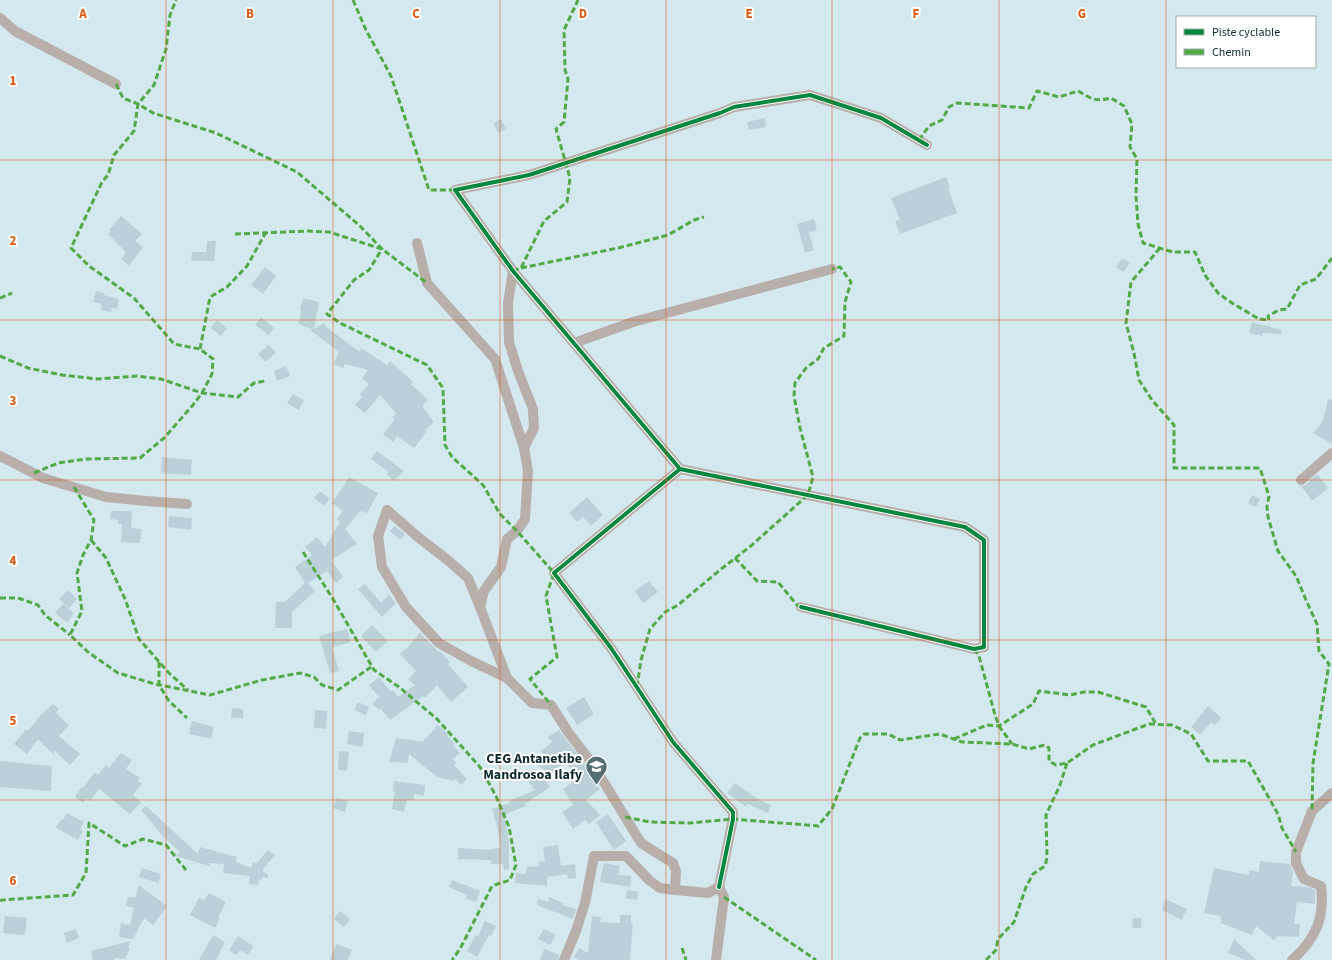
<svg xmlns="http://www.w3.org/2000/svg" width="1332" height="960" viewBox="0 0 1332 960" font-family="'Source Sans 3',sans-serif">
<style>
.building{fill:#bcd0d9}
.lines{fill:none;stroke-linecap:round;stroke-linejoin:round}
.street{stroke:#b8aeaa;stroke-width:10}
.quiet{stroke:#51ab45;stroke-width:3;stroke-dasharray:6 3;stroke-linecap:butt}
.cycleway-casing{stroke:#fff;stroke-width:6}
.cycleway{stroke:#00873e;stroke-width:4}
.grid{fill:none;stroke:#dd570e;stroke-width:1;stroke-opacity:0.55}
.labels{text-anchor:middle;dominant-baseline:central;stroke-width:4;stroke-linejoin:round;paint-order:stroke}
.poi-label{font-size:14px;font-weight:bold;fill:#0f2b32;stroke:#fff;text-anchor:end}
.grid-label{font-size:13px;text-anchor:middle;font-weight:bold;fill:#dd570e;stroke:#fff;stroke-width:4;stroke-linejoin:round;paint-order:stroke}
</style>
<rect width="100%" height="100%" fill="#d3e9ef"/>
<g class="building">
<path d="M765,118L766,127L749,130L747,122Z"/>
<path d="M501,119L506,129L498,133L493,123Z"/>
<path d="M946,177L950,187L948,188L957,213L900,234L895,221L900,220L891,198Z"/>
<path d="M121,216L142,234L135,241L143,247L129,266L121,259L126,252L108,234L111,231L109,230Z"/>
<path d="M814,219L817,230L809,233L814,250L805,253L797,224Z"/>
<path d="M207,241H216L214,261H191L192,252H206Z"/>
<path d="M1122,258L1130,263L1123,272L1116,267Z"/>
<path d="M265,267L276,276L263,294L251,285Z"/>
<path d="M96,291L104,293V295L119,299L117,309L112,308L111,312L101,310L102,304L93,302Z"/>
<path d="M303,298L319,302L314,329L324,323L326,327L360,352L361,348L387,365L390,361L413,382L411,384L428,400L422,406L434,422L425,430L427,431L414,448L397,436L393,442L383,434L395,419L392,418L396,413L380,395L365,413L355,405L362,397L360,394L369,384L362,378L368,370L345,364L343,368L334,364L339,352L310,330L312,329L298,324L302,311H300Z"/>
<path d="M261,317L274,328L269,335L255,325Z"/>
<path d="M217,320L227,328L221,336L211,328Z"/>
<path d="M1252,322L1282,330L1281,334L1263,333L1262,336L1249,333Z"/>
<path d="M269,345L276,353L265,362L258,354Z"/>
<path d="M286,366L290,376L277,381L274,371Z"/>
<path d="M293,394L304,400L299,410L287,403Z"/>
<path d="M1328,399L1332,400V444L1313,433L1323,421Z"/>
<path d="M377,451L404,471L394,481L387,474L389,472L371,459Z"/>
<path d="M162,457L192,460L191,475L161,473Z"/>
<path d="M1317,474L1328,488L1312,501L1301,486L1305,485Z"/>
<path d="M349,477L378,493L367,513L360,511L345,529L357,544L331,560L343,577L336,583L327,571L308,583L315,591L292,612V628H275L276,602H285L305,583L295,567L312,555L305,547L317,537L325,547L340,522L337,519L343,511L332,503Z"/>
<path d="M320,491L330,499L324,506L314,498Z"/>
<path d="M1252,495L1260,499L1256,507L1248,503Z"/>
<path d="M587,497L603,515L591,526L583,517L577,522L569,513Z"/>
<path d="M111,511H132L131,528L142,529L140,543L121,542L122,524H118V520L110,519Z"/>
<path d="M169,516L192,518L191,530L168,527Z"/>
<path d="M395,526L405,534L400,540L390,531Z"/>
<path d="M649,581L658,592L643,603L635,591Z"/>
<path d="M365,584L381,603L389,595L396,603L382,617L358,589Z"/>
<path d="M68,590L77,599L69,608L59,599Z"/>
<path d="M63,604L74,613L67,623L55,613Z"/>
<path d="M372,625L388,641L376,652L361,636Z"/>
<path d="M347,629L351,642L332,647L339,671L330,673L319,636Z"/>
<path d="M420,632L426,639L439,652L440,651L450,662L448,664L468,687L451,702L437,685L425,698L423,696L390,720L380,708L379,710L372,704L379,697L369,685L379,677L391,692L393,690L398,697L415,685L408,679L416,671L400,654L408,647Z"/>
<path d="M584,697L594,714L577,725L566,708Z"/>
<path d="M358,702L369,707L366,715L354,710Z"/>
<path d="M53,704L59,709L56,713L69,725L59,736L80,754L70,765L54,750V755L38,739L27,754L14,744L26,729L28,731L40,716Z"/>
<path d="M1208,706L1221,718L1215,725L1211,722L1200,735L1191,727Z"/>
<path d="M232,708L243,709V718H231Z"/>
<path d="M315,710L327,711L326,729L314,728Z"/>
<path d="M192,721L214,727L211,739L189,734Z"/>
<path d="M438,725L448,734L447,736L455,744L453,745L460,753L453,759L456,763L454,765L467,779L461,785L455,779L453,781L437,777L409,754L408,763L389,762L396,738L425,742L423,741Z"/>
<path d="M559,730L587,767L585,768L600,789L586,800L600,815L589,824L585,820L573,829L562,812L573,805L563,789L577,779L566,762L548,776L538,763L545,756L541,751L552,742L548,737Z"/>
<path d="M349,731L364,733L362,747L347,744Z"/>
<path d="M339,751L349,752L347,771L338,770Z"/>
<path d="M121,753L132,760L126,769L140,778L138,781L142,784L133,795L141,802L130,814L99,789L90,801L86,798L83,803L75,797L81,787L83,788L95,772L98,775L106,765L109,768Z"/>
<path d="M0,761L52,766L51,791L0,787Z"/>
<path d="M540,772L550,787L525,804L526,806L504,815L509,842V869L504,870L503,864H491V860L458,859V848L491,850V849L501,848L497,826L492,809L510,803L509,801L535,790L528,781Z"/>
<path d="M394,781L425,785L424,796L414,794V800H407L404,812L392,809L395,792L393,791Z"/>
<path d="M735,783L756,798L771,805L768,813L748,804L746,807L727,793Z"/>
<path d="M337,798L348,801L345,812L333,808Z"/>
<path d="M146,806L198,854L200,847L237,857L236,862L251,868L253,862L256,864L268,850L275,855L263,869V872L268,875V878L262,877V880L259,879L258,885L249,884L250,876L223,873L224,864L208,863L212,867L176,856L180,852L163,836L141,810Z"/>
<path d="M67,813L84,822L80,829L83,831L78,840L56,828L61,819L63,820Z"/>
<path d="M608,814L626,841L614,850L596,822Z"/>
<path d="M558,845L561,866L575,864L576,878L568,879L567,874L547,877V886L515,883L516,873L526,874L527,866L538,867L539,861L545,862L543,847Z"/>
<path d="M1260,861L1290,864L1293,872L1291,886L1307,887L1315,890V904L1297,902L1294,924H1300L1299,937L1278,936L1274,940L1256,926L1252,935L1221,923V916L1204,913L1214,868L1249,875L1250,870L1259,872Z"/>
<path d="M604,863L620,866L618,875L631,876L630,887L600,882Z"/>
<path d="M142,868L161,874L158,883L139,877Z"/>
<path d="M452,880L480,891L476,902L466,899L467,895L449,887Z"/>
<path d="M139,885L167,906L153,925L144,918L133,939L119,937L121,923L130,925L134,908L126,906L128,897L135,898Z"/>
<path d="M627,890L638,892L637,900L625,898Z"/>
<path d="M209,893L226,902L218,917L220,918L215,928L190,915L199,898L204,900Z"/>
<path d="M549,897L563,903L562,905L576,909L573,919L537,905L538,899L548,902Z"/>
<path d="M1165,899L1187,909L1182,920L1162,910Z"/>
<path d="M340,911L350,919L344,927L334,919Z"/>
<path d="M620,915H631V923H633L630,960H579L574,957L579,948L588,953L592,916L601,917L600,922L620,923Z"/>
<path d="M5,916L27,918L25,935L3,933Z"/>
<path d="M1133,918H1142L1141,928H1132Z"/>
<path d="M485,921L496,926L491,936L489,935L477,957L467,951L476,935L478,936Z"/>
<path d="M76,929L79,938L67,943L64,933Z"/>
<path d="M544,929L556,935L550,945L538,939Z"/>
<path d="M213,935L225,942L216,960H199Z"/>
<path d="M238,936L253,946L248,955L240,950L236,955L229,950Z"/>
<path d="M1234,939L1256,960H1245L1228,953Z"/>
<path d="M131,941L128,947L130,948L125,959L113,958L114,960H93L91,951Z"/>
<path d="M336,944L352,950L348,960H330Z"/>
<path d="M544,949L559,955L558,960H540Z"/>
</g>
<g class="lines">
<g class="street">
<path d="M0,18L15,31L116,84"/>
<path d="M417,243L427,283L495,359L524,448"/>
<path d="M513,271L508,303L509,342L518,371L533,409L534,428L524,448L528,471L525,519L517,531L507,539L501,567L484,591L480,607L507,678L532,703L551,705L568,732L594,766L641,843L673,863L676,871L675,890L708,893L719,887L724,897L716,960"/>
<path d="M574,343L633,322L832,269"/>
<path d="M0,456L43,478L106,497L146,501L187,504"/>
<path d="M680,469L965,527L984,540V647L974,649L801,607"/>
<path d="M1301,480L1332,453"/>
<path d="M480,607L468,578L450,562L418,537L387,510L378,536L382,567L406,607L439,643L471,661L507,678"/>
<path d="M719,887L733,819V812L673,742L611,648L554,573L680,469L513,271L455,190L529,175L720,113L734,107L810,95L881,118L927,145"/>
<path d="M564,960L576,931L585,903L594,856H626L650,881L660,888L675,890"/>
<path d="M1292,960C1316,939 1325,917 1321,886L1304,879L1296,863V852L1312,811L1332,793"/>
</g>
<g class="quiet">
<path d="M353,0L366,30L391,76L429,190H455"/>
<path d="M116,84L123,98L138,104L154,85L166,49L170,15L176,0"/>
<path d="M919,140L929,126L942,120L949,107L957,103L1029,108L1037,91L1059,97L1078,91C1092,99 1095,102 1111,98L1124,106L1132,124L1130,147L1137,159L1136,196L1138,224L1143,243L1173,252H1195L1205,275L1218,293L1232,303L1259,319L1269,320L1268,316L1279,310L1287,309L1300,285L1316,279L1332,258"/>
<path d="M235,234L308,231L329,232L382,249L427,283"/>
<path d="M1160,248L1131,282L1126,323L1134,353L1139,380L1152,400L1174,425V468H1260L1269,496L1267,507L1268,517L1278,551L1296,576L1306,600L1317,624L1319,651L1329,664L1313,763L1312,811"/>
<path d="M521,268L618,248L668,235L694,220L704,217"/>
<path d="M513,271L521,268L544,221L567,202L570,178L556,129L564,122L568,79L565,70L564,30L578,0"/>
<path d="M0,298L12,293"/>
<path d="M200,349L210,297L227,287L247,266L266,232"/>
<path d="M0,356L28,368L62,375L97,379L137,376L161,379L202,393L238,397L254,383L265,381"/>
<path d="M34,473L58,463L86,459L140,458L164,438L193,405L202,393L212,374L213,359L200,349L174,344L134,298L89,266L71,248L102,182L108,175L114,155L134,131L138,104L153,113L216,133L297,172L360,226L382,249L369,270L354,280L327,314L340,323L427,365L443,388L445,445L452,457L483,485L500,514L517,531L554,573L546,596L557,657L530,679L551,705"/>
<path d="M74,487L94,520L91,540L83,555L77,573L82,611L70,635L88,652L118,673L155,684L210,695L262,680L300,673L314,677L322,685L338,690L371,667"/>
<path d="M91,540L106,558L125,599L139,639L169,673L188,690"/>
<path d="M303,552L333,599L374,670L399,687L437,719L480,767L496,796L509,827L516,865L510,880L492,886L460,949L452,960"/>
<path d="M735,558L757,581L778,582L797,605L801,607"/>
<path d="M0,598H18L38,605L45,615L70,635"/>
<path d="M974,649L979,656L995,715L999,726L1012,744"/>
<path d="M159,662V685L169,701L187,718"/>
<path d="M637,687L641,660L650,629L665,612L678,605L720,570L752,545L808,495L813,477L800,428L794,396L795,383L806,368L818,359L824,348L844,336L845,302L851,282L840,267L832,269"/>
<path d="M954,739L987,725L999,726L1033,704L1039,691L1070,695L1084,692H1098L1146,707L1156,724"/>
<path d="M625,817L650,822L690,823L733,819L818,826L832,809L860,738L864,734H888L900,740L940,734L962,742L1012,744L1029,749L1045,745L1049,748V761L1056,765L1067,763L1093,745L1149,724L1172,725L1191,734L1208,761H1248L1278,814L1282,828L1296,852"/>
<path d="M724,897L816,960"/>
<path d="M0,901L2,900L73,895L86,873L89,823L125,846L143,839L166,845L186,870"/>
<path d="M682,948L686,960"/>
<path d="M986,960L996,950L998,939L1014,922L1026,887L1033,874L1045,866L1047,858L1046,815L1060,785L1067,763"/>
</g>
<defs>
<g id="cycleway">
<path d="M680,469L965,527L984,540V647L974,649L801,607"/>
<path d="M719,887L733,819V812L673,742L611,648L554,573L680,469L513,271L455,190L529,175L720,113L734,107L810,95L881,118L927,145"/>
</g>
</defs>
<use href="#cycleway" class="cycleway-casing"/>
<use href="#cycleway" class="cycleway"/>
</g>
<path class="grid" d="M166,0V960M333,0V960M500,0V960M666,0V960M832,0V960M999,0V960M1166,0V960M0,160H1332M0,320H1332M0,480H1332M0,640H1332M0,800H1332"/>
<defs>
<symbol id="school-pin" viewBox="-11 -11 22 30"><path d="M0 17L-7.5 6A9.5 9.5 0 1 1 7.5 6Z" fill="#546e74" stroke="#fff"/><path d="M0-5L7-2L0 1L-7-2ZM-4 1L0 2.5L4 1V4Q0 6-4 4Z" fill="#fff"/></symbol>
</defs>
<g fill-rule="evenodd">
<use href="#school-pin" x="584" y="754" width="25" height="34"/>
</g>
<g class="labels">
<g class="poi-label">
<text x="582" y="759">CEG Antanetibe<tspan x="582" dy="16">Mandrosoa Ilafy</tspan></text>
</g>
</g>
<g class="grid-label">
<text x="83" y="18">A</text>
<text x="250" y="18">B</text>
<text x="416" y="18">C</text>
<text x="583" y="18">D</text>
<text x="749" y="18">E</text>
<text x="916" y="18">F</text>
<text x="1082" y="18">G</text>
<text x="13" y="85">1</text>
<text x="13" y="245">2</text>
<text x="13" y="405">3</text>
<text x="13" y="565">4</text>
<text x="13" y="725">5</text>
<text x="13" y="885">6</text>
</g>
<rect x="1176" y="16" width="140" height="52" fill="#ffffff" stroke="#9faaad"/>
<rect x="1184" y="29" width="20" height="6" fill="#00873e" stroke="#9faaad"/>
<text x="1212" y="36" font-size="12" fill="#0f2b32">Piste cyclable</text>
<rect x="1184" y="49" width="20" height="6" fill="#51ab45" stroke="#9faaad"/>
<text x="1212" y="56" font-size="12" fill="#0f2b32">Chemin</text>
</svg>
